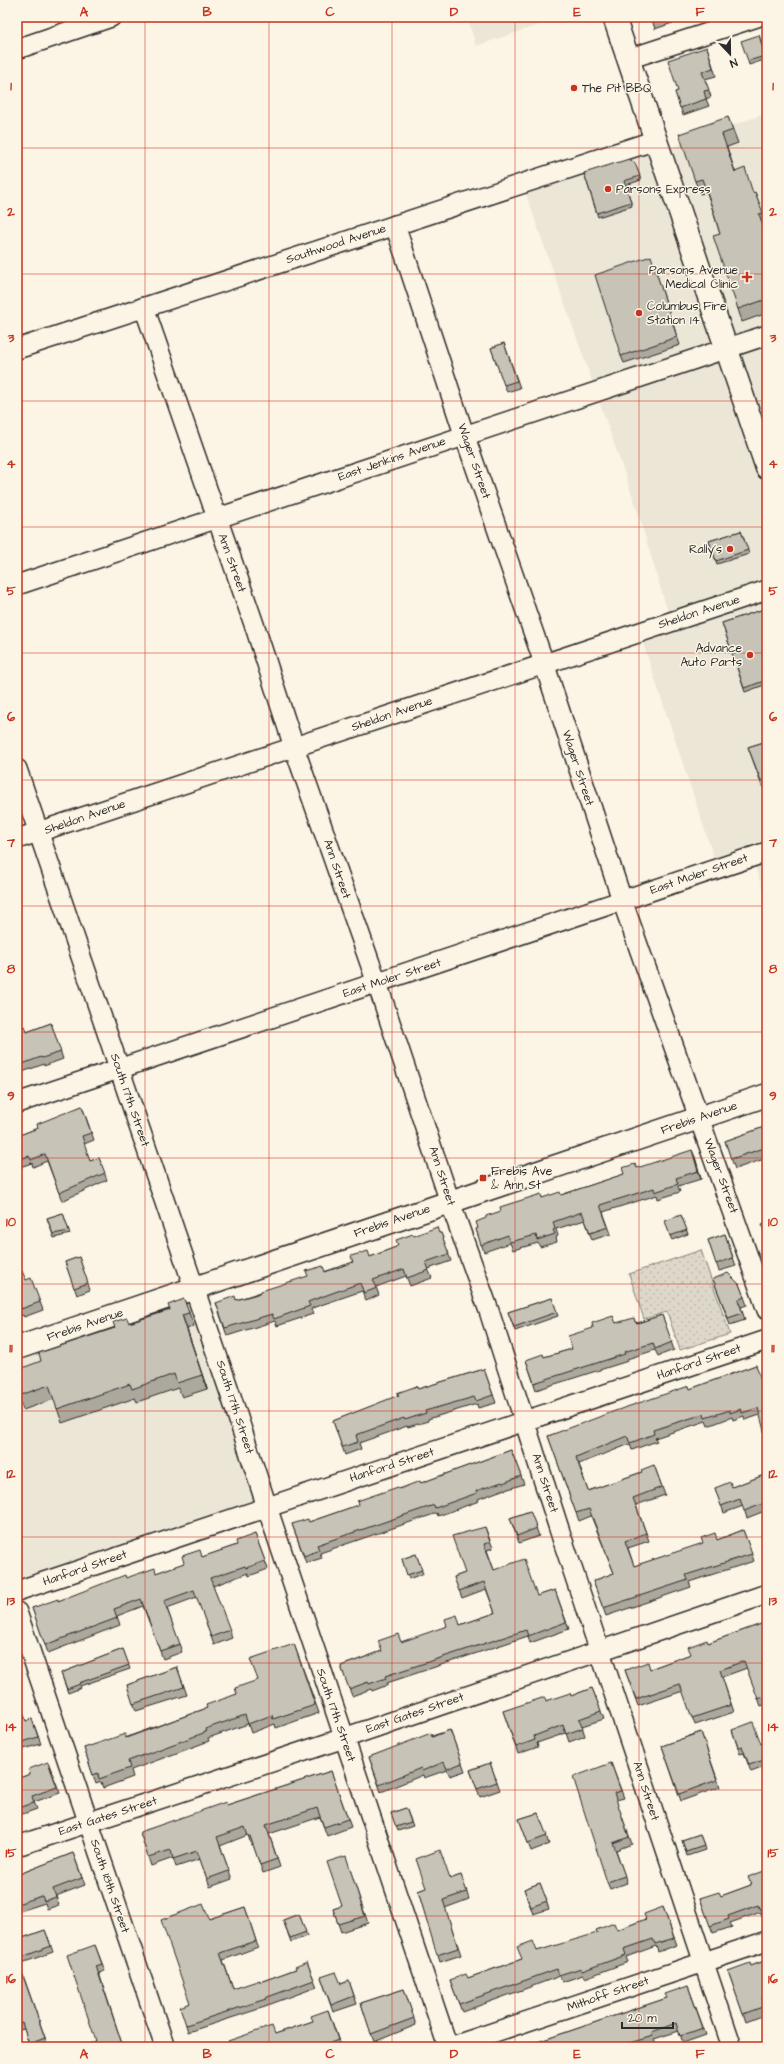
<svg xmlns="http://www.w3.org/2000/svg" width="784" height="2064" viewBox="0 0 784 2064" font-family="'Architects Daughter',sans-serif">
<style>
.built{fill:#ece6d7}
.garden{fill:url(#garden-dots);stroke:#84827a}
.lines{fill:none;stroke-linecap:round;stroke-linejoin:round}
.street-casing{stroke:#2b2b2b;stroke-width:22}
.secondary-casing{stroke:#2b2b2b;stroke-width:25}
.primary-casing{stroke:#2b2b2b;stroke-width:25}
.street{stroke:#fcf5e5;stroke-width:19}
.secondary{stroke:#fcf5e5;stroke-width:22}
.primary{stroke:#fcf5e5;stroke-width:22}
.wall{fill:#aca89d;stroke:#2b2b2b}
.shaded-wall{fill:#8c8880;stroke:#2b2b2b}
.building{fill:#c8c3b7;stroke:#2b2b2b}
.grid{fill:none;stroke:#c8321e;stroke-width:1;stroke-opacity:0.55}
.poi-dot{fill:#c8321e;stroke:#fcf5e5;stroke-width:1.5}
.labels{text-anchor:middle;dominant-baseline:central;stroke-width:3;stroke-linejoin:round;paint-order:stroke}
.poi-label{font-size:12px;fill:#2b2b2b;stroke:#fcf5e5;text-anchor:start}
.street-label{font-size:12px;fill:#2b2b2b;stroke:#fcf5e5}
.neatline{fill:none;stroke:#c8321e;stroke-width:1.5}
.grid-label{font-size:13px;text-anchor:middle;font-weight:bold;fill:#c8321e}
</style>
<defs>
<pattern id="garden-dots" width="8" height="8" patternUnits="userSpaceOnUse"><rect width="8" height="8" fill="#ded8ca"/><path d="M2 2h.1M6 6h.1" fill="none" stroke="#bfbaae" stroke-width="1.8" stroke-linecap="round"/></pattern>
</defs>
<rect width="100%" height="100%" fill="#fcf5e5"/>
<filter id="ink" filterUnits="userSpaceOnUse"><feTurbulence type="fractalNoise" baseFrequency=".025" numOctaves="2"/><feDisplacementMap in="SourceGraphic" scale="8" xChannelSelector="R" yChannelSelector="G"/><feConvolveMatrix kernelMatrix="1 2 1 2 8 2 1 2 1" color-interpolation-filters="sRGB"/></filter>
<g filter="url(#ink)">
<g class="built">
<path d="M467,17H563L476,46Z"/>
<path d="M767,113V902L752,857L718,870L640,634L671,623L635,503L521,180L657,134L661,151Z"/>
<path d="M196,1288L269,1510L17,1593V1347Z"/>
</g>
<path class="garden" d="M701,1250L730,1334L680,1350L667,1312L644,1319L629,1274Z"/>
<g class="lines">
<defs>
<g id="street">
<path d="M17,49L111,17"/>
<path d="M628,59L757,17"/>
<path d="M395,225L464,434L544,663L622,900L767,1310"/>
<path d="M144,307L256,630L294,747L377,983L450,1202L489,1311L562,1538L732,2047"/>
<path d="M17,349L656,140"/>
<path d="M17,585L767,335"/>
<path d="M17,769L230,1393L267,1507L448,2047"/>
<path d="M17,839L767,590"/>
<path d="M17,1103L767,852"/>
<path d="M17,1591L767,1340"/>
<path d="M17,1612L165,2047"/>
<path d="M17,1846L338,1740L767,1594"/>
<path d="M450,2047L767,1941"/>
</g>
<path id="secondary" d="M17,1348L767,1095"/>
<path id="primary" d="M614,17L767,468"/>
</defs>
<use href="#street" class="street-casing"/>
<use href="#secondary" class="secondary-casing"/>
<use href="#primary" class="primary-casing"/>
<use href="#street" class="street"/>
<use href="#secondary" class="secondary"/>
<use href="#primary" class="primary"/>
</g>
<g class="wall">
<path d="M651,17H690L655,29Z"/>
<path d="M759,35L767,59L749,65L748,61Z"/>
<path d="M707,47L716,76L705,79L711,97L706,99L709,106L683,115L675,92L678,91Z"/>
<path d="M728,117L738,143L727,147L735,171L754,193L755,192L767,225V226L764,227L767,236V313L742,322L738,309L720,234L707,192L700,194L695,181Z"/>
<path d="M635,163L641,180L626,185L632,206L598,217L584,173Z"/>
<path d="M653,263L680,345L624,363L621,356Z"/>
<path d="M504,343L520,388L507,392L491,348Z"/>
<path d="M741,531L749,554L717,564L709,541Z"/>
<path d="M767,608V684L745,692L722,623Z"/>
<path d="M767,741V787L763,788L748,747Z"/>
<path d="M51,1023L63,1059L44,1066V1064L17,1074V1029L27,1032Z"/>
<path d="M82,1106L94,1140L84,1144L90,1161L99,1158L107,1180L62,1201L47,1161L33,1167L32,1163L17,1168V1136L38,1128Z"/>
<path d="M767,1126V1158L735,1169L725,1141Z"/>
<path d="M695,1157L701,1179L678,1186L680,1192L658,1199L657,1195L603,1212L611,1234L592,1240L585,1220L556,1229L558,1236L556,1237L557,1242L540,1247L538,1243L513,1250L510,1243L484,1252L476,1229L542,1198L561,1195L624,1174L637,1168Z"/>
<path d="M63,1213L70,1234L54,1238L47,1218Z"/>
<path d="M681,1215L688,1234L672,1240L670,1236Z"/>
<path d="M441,1233L451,1261L428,1269L432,1278L410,1286L406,1276L376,1287L379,1295L366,1301L362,1291L315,1307L311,1309L313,1314L277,1326L275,1321L227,1336L216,1303L236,1300L370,1257L396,1247L414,1236Z"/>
<path d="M725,1234L736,1266L719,1271L708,1240Z"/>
<path d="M79,1257L90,1290L77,1295L65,1262Z"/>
<path d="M17,1273L26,1280L40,1302L43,1310L24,1317L23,1315L17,1317Z"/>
<path d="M713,1279L739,1284L747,1305L741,1307L745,1320L730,1325Z"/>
<path d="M552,1298L558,1316L515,1331L508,1312Z"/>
<path d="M184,1299L194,1326L187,1329L207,1389L182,1397L178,1388L137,1402L135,1398L62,1423L54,1399L23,1410L17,1394L41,1361L129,1323L170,1310Z"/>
<path d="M662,1315L674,1350L658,1356L655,1350L627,1359L628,1361L536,1390L526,1360L544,1357L572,1349L616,1323L636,1322L638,1323Z"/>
<path d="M756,1365L760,1415L745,1420L744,1416L733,1420L732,1417L708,1426L706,1421L655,1438L657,1441L632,1450L630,1444L579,1464L588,1491L642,1472L654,1465L665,1495L636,1505L649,1541L628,1548L634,1566L717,1540L743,1530L754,1561L689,1582L691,1587L606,1616L593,1581L614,1573L591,1516L579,1521L548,1436L690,1389Z"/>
<path d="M484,1369L496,1403L478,1408L477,1404L428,1419V1421L408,1427L407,1426L359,1443L361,1449L345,1455L333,1421L398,1396L397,1393L418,1389Z"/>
<path d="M511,1450L524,1484L505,1490V1489L478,1499L479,1501L438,1516L437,1513L320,1553L322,1558L306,1563L292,1524L309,1522L358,1505L399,1489L421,1483Z"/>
<path d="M767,1474V1510L747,1518L743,1506L724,1513L715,1488L732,1487Z"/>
<path d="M530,1511L539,1536L519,1543L510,1518Z"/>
<path d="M485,1527L493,1548L487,1550L494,1570L537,1596L555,1590L569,1629L530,1643L528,1636L387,1683L388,1685L372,1691L371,1689L352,1696L341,1666L382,1651L401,1642L460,1625L495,1613L486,1589L462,1598L454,1577L465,1573Z"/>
<path d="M255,1534L268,1569L249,1576L248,1573L213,1586L232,1638L214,1645L197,1597L167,1608L182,1652L163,1659L143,1606L117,1616L120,1625L48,1653L32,1608L58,1601L126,1578L156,1573L237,1545Z"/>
<path d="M416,1554L423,1574L409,1579L402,1559Z"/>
<path d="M767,1622V1704L761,1706L747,1668L722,1677L734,1712L695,1725L683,1691L638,1706L625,1670L650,1669L691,1654L708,1643Z"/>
<path d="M294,1644L319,1713L276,1728L275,1724L251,1733L248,1724L208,1738L209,1741L131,1770L133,1777L103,1788L101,1782L96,1784L84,1748L127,1737L207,1708L237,1694L258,1680Z"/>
<path d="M123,1649L130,1669L80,1686L81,1688L68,1693L61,1673Z"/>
<path d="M177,1667L187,1695L136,1711L127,1685Z"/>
<path d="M592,1688L604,1719L582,1726L585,1736L569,1742L566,1733L537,1743L538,1747L518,1754L503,1711L571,1696Z"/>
<path d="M17,1694L26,1721L32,1719L41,1744L17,1751Z"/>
<path d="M450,1730L465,1771L450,1776L447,1770L424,1778L423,1775L381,1792L369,1757Z"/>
<path d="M732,1730L761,1744L767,1742V1766L751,1772L744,1753L740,1754Z"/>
<path d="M701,1732L720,1787L681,1801L662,1746Z"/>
<path d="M48,1762L60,1793L34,1802L37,1809L20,1815L17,1807V1779L30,1774Z"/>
<path d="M490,1763L500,1790L480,1797L470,1770Z"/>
<path d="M611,1763L624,1798L616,1800L632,1844L616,1850L627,1883L610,1889L607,1882Z"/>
<path d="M331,1771L351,1827L327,1836L320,1817L269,1834L280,1867L263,1873L253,1844L251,1845L248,1835L220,1846L232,1879L210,1887L200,1859L176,1867L173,1858L151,1866L140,1832L227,1805Z"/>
<path d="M406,1808L413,1826L398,1831L391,1813Z"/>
<path d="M538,1813L549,1844L531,1851L519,1819Z"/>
<path d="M700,1834L705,1850L687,1856L682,1840Z"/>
<path d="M73,1853L85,1885L56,1896L59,1905L47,1909L45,1903L17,1912V1875Z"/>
<path d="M348,1864L368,1923L341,1932L333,1909L342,1906Z"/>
<path d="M767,1870V1916L762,1917L761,1912L730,1923L732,1927L713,1933L700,1898L721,1896L751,1885Z"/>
<path d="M461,1875L469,1899L445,1908L461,1955L440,1962L418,1891Z"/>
<path d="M540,1883L549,1909L533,1914L524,1889Z"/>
<path d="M245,1907L258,1947L223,1960L233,1989L260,1982L296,1969L307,1962L317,1987L268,2005V2006L188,2032L186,2025L209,1919Z"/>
<path d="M663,1907L677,1945L658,1952L656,1946L626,1957L628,1962L585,1978L583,1975L562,1982L560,1976L462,2012L450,1980L468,1978L522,1959L537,1951L617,1930L646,1919Z"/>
<path d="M299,1914L307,1936L291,1942L283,1920Z"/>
<path d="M45,1930L53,1952L19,1964L47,2043L37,2047H30L24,2029L20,2030L17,2020V1940Z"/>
<path d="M95,1945L105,1971L99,1973L123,2047H83L96,2041Z"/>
<path d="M767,1960V2004L765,2005L767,2011V2014L746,2022L728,1971L751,1966Z"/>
<path d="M321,1977L341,1984L349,1981L357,2004L333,2012Z"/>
<path d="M688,1986L706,2035L683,2043L679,2031L654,2039L656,2043L643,2047H523L667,1998Z"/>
<path d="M404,1989L416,2025L374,2042L361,2003Z"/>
<path d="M328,2010L341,2047H230L275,2034L313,2021Z"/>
</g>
<g class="shaded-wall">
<path d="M692,1150L695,1157L701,1179L698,1171Z"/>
<path d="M182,1315L187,1329L207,1389L202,1375Z"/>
</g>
<g class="building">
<path d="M759,35L765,56L748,61L741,41Z"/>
<path d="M707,47L713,68L702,72L709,90L704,91L706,99L680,108L675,92L678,91L668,60Z"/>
<path d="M728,117L733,130L722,134L735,172L745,168L753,193L755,192L763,213L759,214L767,237V299L738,309L713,236L720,234L712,207L702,179L695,181L679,134Z"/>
<path d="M629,159L635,163L640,176L624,181L631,202L597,213L584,173Z"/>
<path d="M651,256L677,337L621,356L595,275Z"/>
<path d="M504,343L517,381L504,385L491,348Z"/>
<path d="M741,531L748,550L716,561L709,541Z"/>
<path d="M767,608V680L744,688L722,623Z"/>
<path d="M767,741V778L761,781L748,747Z"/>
<path d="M51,1023L61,1052L42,1058L41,1057L17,1066V1029L25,1026L27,1032Z"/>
<path d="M82,1106L91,1133L82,1136L90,1161L99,1158L105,1173L59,1193L45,1154L31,1160L29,1156L17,1160V1136L38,1128L37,1124Z"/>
<path d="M767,1126V1147L731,1159L725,1141Z"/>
<path d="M692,1150L698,1171L676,1178L678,1184L655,1192L654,1188L600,1205L608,1227L590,1233L582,1212L553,1222L555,1229L553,1230L555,1234L537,1240L536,1235L510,1242L508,1235L481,1245L476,1229L478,1228L476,1222L486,1218V1216L501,1211L500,1207L541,1194L542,1198L560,1192L561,1195L624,1174L622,1168L635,1164L637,1168Z"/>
<path d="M63,1213L69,1231L53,1234L47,1218Z"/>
<path d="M681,1215L687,1230L670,1236L665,1221Z"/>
<path d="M767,1223V1239L762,1225Z"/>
<path d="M437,1227L439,1233H441L449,1254L426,1262L429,1270L407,1278L404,1269L373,1280L377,1288L364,1293L360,1283L313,1300L308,1302L310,1306L274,1319L272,1314L225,1328L216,1303L235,1296L236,1300L261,1293V1291L308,1276L306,1271L323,1266L325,1272L353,1262L351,1256L368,1251L370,1257L396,1247L398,1245L396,1240L413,1234L414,1236Z"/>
<path d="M725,1234L733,1258L716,1264L708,1240Z"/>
<path d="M79,1257L88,1283L74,1288L65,1262Z"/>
<path d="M22,1271L26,1280L31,1278L40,1302L21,1309V1307L17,1309V1273Z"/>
<path d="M728,1273L739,1284L744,1297L738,1300L743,1313L728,1318L713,1279Z"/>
<path d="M552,1298L557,1312L514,1327L508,1312Z"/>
<path d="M184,1299L189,1313L182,1315L202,1375L177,1383L174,1374L132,1389L130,1384L57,1409L49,1385L18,1396L17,1394V1370L41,1361L39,1353L115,1328L113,1322L127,1318L129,1323L170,1310L168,1305Z"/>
<path d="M662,1315L672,1342L655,1349L653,1343L624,1352L625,1354L534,1383L526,1360L543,1354L544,1357L572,1349L568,1336L593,1328L592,1323L613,1316L616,1323L634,1318L635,1322L638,1323Z"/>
<path d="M756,1365L767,1397V1442L758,1408L742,1413L741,1409L730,1413V1410L705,1418L704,1414L653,1430L654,1434L630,1443L627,1436L576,1457L588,1491L642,1472L641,1470L654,1465L662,1487L633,1498L646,1533L625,1541L634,1566L703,1543L701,1538L715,1533L717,1540L743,1530L752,1554L686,1575L688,1580L603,1608L593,1581L614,1573L589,1509L576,1513L548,1436L615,1411L689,1386L690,1389Z"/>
<path d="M484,1369L493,1395L476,1401L474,1397L425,1411L426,1413L405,1420L404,1418L356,1435L358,1442L342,1447L333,1421L399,1395L397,1393L417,1386L418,1389Z"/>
<path d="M511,1450L521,1476L503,1483L502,1482L476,1491L477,1493L435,1508L434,1505L317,1545L319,1550L304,1556L292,1524L308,1519L309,1522L358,1505L357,1501L398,1487L399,1489L420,1481L421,1483Z"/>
<path d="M767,1474V1508L765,1503L744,1511L740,1499L721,1506L715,1488L730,1482L732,1487Z"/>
<path d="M530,1511L537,1528L517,1536L510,1518Z"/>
<path d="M485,1527L490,1542L484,1544L494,1570L524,1559L537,1596L555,1590L566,1622L528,1636L526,1630L385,1676L386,1678L369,1684L368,1682L349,1689L341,1666L382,1651L378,1641L398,1634L401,1642L447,1626L445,1619L457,1615L460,1625L495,1613L484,1582L459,1591L454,1577L465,1573L452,1536Z"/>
<path d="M255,1534L265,1561L246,1568L245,1566L210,1578L230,1630L211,1637L194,1590L164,1601L180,1644L160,1651L141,1599L114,1609L117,1618L45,1645L32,1608L58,1599V1601L125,1575L126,1578L155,1568L156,1573L184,1563L182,1556L200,1550L202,1557L237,1545L236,1541Z"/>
<path d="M416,1554L422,1570L407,1575L402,1559Z"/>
<path d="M767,1622V1696L758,1699L744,1661L720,1670L731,1705L692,1718L680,1684L636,1699L625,1670L648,1662L650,1669L691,1654L688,1647L707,1640L708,1643Z"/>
<path d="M294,1644L315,1705L273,1719L272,1715L248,1724L245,1715L205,1729L206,1732L128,1761L130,1768L99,1779L98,1773L93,1775L84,1748L125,1734L126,1738L207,1708L206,1705L237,1694L235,1688L258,1680L250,1659Z"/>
<path d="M123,1649L129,1665L79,1683L80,1684L67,1689L61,1673Z"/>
<path d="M177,1667L184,1687L133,1704L127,1685Z"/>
<path d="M592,1688L601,1711L579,1719L583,1728L566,1734L563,1725L534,1736L535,1740L516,1747L503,1711L545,1697L546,1701L570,1693L571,1696Z"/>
<path d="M17,1694L26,1721L32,1719L38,1737L17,1744Z"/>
<path d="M753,1722L761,1744L767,1742V1759L749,1765L742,1746L738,1747L732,1730Z"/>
<path d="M450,1730L462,1763L447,1769L444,1762L422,1771L421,1768L379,1785L369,1757L431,1733L432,1737Z"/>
<path d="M701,1732L717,1780L679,1794L662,1746Z"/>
<path d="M48,1762L57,1787L32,1796L34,1803L18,1808L17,1806V1779L30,1774L29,1769Z"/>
<path d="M490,1763L497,1782L477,1789L470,1770Z"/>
<path d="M611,1763L621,1791L614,1793L629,1837L613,1843L625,1876L607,1882L573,1777Z"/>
<path d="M331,1771L348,1819L324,1827L317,1808L266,1825L277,1859L260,1865L250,1836H248L245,1827L217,1837L229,1871L207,1879L197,1851L173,1859L171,1850L148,1857L140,1832L226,1802L227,1805Z"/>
<path d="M406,1808L411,1822L396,1827L391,1813Z"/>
<path d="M538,1813L547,1836L528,1843L519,1819Z"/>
<path d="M700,1834L704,1846L686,1852L682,1840Z"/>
<path d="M440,1850L450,1879L461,1875L467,1892L443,1900L458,1948L437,1955L418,1891L426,1888L416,1859Z"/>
<path d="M73,1853L82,1878L53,1889L56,1897L44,1901L42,1896L17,1904V1875Z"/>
<path d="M346,1856L365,1916L338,1924L333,1909L342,1906L327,1862Z"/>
<path d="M767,1870V1907L760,1910L758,1905L728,1916L729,1919L710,1926L700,1898L719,1892L721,1896L751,1885L748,1877Z"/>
<path d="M540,1883L547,1901L531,1907L524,1889Z"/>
<path d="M203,1904L209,1919L245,1907L256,1941L220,1953L233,1989L260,1980V1982L296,1969L295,1967L307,1962L314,1980L265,1998L266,1999L186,2025L180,2007L190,2003L161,1920Z"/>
<path d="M663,1907L674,1938L655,1944L653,1939L624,1949L626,1955L582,1971L581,1968L559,1975L557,1969L459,2004L450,1980L466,1974L468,1978L522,1959L517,1947L533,1941L537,1951L597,1933L596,1930L614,1923L617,1930L646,1919L644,1914Z"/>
<path d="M299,1914L306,1932L290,1938L283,1920Z"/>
<path d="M45,1930L51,1946L17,1959L45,2038L29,2044L22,2023L18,2024L17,2020V1940Z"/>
<path d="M95,1945L102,1964L96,1966L122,2044L114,2047H83L96,2041L67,1955Z"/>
<path d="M767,1960V1996L762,1998L765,2006L743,2014L728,1971L750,1963L751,1966Z"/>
<path d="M336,1972L341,1984L349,1981L354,1996L331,2005L321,1977Z"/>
<path d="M688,1986L703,2028L680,2036L676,2023L652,2032L653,2036L626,2044L627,2047H605L604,2045L595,2047H523L667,1998L665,1994Z"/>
<path d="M404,1989L414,2018L371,2034L361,2003Z"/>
<path d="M328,2010L338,2040L320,2047H230L228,2041L272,2026L275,2034L313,2021L311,2016Z"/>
</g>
</g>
<path class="grid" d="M145,17V2047M269,17V2047M392,17V2047M515,17V2047M639,17V2047M17,148H767M17,274H767M17,401H767M17,527H767M17,653H767M17,780H767M17,906H767M17,1032H767M17,1158H767M17,1284H767M17,1411H767M17,1537H767M17,1663H767M17,1790H767M17,1916H767"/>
<g class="poi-dot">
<circle cx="574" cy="88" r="4"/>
<circle cx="608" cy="189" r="4"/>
<path d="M745 271h4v4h4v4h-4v4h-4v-4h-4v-4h4z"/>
<circle cx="639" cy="313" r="4"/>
<circle cx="730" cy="549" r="4"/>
<circle cx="750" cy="655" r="4"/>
<rect x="479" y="1174" width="8" height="8" rx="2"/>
</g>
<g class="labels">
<g class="poi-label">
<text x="582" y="88">The Pit BBQ</text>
<text x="616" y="189">Parsons Express</text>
<text x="738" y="270" text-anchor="end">Parsons Avenue<tspan x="738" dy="14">Medical Clinic</tspan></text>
<text x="647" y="306">Columbus Fire<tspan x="647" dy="14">Station 14</tspan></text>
<text x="722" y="549" text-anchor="end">Rally's</text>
<text x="742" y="648" text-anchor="end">Advance<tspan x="742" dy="14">Auto Parts</tspan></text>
<text x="491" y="1171">Frebis Ave<tspan x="491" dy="14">&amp; Ann St</tspan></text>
</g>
<g class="street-label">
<text transform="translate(336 244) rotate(-18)">Southwood Avenue</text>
<text transform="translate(392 459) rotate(-19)">East Jenkins Avenue</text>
<text transform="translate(474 461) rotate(71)">Wager Street</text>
<text transform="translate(232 563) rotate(70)">Ann Street</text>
<text transform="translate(699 612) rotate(-18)">Sheldon Avenue</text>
<text transform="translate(392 714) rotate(-19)">Sheldon Avenue</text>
<text transform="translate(578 768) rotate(72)">Wager Street</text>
<text transform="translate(85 817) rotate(-19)">Sheldon Avenue</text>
<text transform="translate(337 869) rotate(71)">Ann Street</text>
<text transform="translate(699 874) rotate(-19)">East Moler Street</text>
<text transform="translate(392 978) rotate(-18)">East Moler Street</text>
<text transform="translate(130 1100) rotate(71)">South 17th Street</text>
<text transform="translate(699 1118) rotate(-19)">Frebis Avenue</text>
<text transform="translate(442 1176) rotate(72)">Ann Street</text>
<text transform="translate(721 1176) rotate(70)">Wager Street</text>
<text transform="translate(392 1221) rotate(-19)">Frebis Avenue</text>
<text transform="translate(85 1325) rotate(-19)">Frebis Avenue</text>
<text transform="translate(699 1362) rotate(-19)">Hanford Street</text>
<text transform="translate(235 1407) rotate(72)">South 17th Street</text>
<text transform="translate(392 1465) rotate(-18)">Hanford Street</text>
<text transform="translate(545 1483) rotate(72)">Ann Street</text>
<text transform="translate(85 1568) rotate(-19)">Hanford Street</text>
<text transform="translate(415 1713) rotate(-19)">East Gates Street</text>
<text transform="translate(336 1715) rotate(71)">South 17th Street</text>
<text transform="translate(646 1791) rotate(72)">Ann Street</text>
<text transform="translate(108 1816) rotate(-18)">East Gates Street</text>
<text transform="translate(110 1886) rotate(71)">South 18th Street</text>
<text transform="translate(608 1994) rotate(-19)">Mithoff Street</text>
</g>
</g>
<rect width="784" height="2064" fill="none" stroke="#fcf5e5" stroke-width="44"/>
<g transform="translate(730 54) rotate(158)" stroke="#fcf5e5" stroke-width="3" paint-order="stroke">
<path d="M0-3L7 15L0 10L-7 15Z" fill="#2b2b2b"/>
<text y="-6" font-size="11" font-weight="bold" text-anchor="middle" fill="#2b2b2b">N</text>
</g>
<path d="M622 2022v6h51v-6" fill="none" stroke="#2b2b2b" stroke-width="2"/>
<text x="628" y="2022" font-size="12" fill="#2b2b2b" stroke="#fcf5e5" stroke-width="3" paint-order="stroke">20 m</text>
<rect x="22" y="22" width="740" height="2020" class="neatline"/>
<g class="grid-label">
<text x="84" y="16">A</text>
<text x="207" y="16">B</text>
<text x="330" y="16">C</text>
<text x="454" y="16">D</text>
<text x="577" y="16">E</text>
<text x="700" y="16">F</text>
<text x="11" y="90">1</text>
<text x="773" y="90">1</text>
<text x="11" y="216">2</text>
<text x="773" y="216">2</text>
<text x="11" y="342">3</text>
<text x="773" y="342">3</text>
<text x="11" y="468">4</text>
<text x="773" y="468">4</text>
<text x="11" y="595">5</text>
<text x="773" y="595">5</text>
<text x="11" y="721">6</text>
<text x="773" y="721">6</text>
<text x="11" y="847">7</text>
<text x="773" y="847">7</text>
<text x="11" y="973">8</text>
<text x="773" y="973">8</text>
<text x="11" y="1100">9</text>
<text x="773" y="1100">9</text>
<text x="11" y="1226">10</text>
<text x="773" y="1226">10</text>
<text x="11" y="1352">11</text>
<text x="773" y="1352">11</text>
<text x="11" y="1478">12</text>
<text x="773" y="1478">12</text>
<text x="11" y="1605">13</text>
<text x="773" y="1605">13</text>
<text x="11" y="1731">14</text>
<text x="773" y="1731">14</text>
<text x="11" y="1857">15</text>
<text x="773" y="1857">15</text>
<text x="11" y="1983">16</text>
<text x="773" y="1983">16</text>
<text x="84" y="2058">A</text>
<text x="207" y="2058">B</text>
<text x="330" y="2058">C</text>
<text x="454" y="2058">D</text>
<text x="577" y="2058">E</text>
<text x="700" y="2058">F</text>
</g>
</svg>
